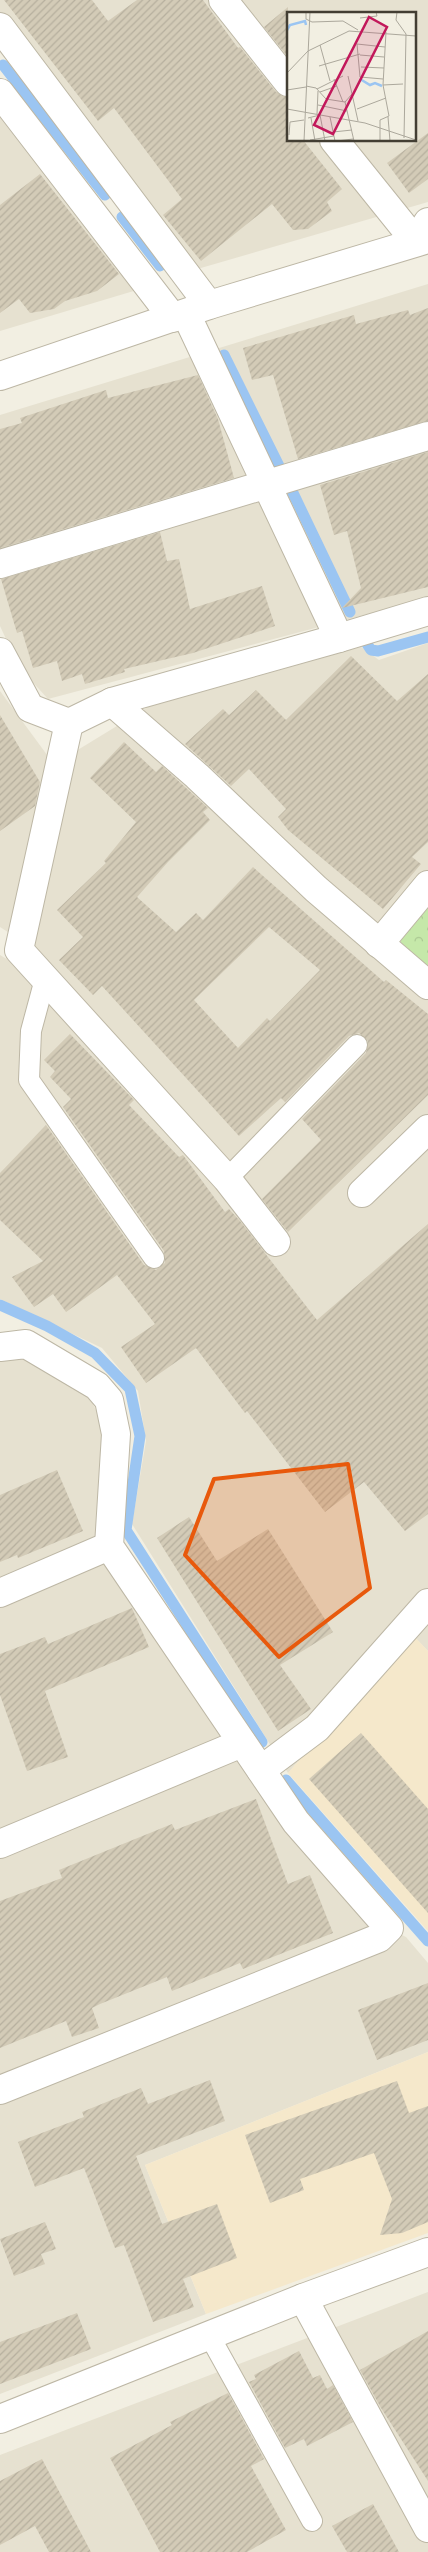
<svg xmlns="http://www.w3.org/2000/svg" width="428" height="2552" viewBox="0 0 428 2552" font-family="Ubuntu,sans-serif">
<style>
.residential{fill:#e6e1d0;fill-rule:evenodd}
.commercial{fill:#f5e8cb}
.forest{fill:url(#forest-crowns)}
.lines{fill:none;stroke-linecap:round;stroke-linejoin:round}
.stream{stroke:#9bc5f2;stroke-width:11}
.building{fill:url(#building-hatch);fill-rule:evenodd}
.service-casing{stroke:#bdb7a5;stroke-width:22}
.minor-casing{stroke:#bdb7a5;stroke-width:30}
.tertiary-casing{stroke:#bdb7a5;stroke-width:30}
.service{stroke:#fff;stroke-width:20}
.minor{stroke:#fff;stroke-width:28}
.tertiary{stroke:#fff;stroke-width:28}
.marked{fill:#e8590c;fill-opacity:0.2;stroke:#e8590c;stroke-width:4;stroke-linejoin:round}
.inset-river{fill:none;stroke:#9bc5f2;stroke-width:2.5}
.inset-road{fill:none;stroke:#aca89c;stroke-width:1}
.view{fill:#c2185b;fill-opacity:0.15;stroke:#c2185b;stroke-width:2.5}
.inset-edge{fill:none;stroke:#433e33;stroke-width:2.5}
</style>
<defs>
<pattern id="forest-crowns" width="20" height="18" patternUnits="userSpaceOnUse" patternTransform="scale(1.25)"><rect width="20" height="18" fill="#c5e8a9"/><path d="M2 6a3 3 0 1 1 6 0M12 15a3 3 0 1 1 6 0" fill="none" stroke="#aac892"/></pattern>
<pattern id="building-hatch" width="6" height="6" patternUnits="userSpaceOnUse" patternTransform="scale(1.25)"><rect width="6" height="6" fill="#d3cbb7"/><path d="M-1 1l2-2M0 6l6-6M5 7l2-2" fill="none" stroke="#b6af9e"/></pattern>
</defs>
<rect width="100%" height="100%" fill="#f2efe2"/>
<g class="residential">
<path d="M0,0H428V202L194,270L0,18ZM288,14H414V140H288Z"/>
<path d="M0,113L137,290L0,331Z"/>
<path d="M428,284V598L48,699L19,667L0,626V415Z"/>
<path d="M428,643V1651L411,1633L288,1773L132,1524L146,1441L138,1391L102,1348L0,1299V955L20,967L76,751L148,707L361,647L379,660Z"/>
<path d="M0,691L53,763L11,934L0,927Z"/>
<path d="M0,1345L87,1393L106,1429L114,1572L363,1916L406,1937L428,1963V2052L145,2165L206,2314L0,2394Z"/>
<path d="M428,2292V2552H0V2455Z"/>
</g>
<g class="commercial">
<path d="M411,1633L428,1651V1931L288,1773Z"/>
<path d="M428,2052V2233L206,2314L145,2165Z"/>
</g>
<path class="forest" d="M428,903V973L403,952L400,938Z"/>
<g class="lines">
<g class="stream">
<path d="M3,65L105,195"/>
<path d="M122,217L160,266"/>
<path d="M224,355L279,466"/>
<path d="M293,493L350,612"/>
<path d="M367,644L371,650L378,651L428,637"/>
<path d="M0,1305L47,1326L95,1353L130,1389L140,1436L126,1530L262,1742"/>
<path d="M286,1780L428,1941"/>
</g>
</g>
<g class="building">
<path d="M4,0H92L108,21L137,0H203L238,48L240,47L276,92L288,97V140H303L342,189L327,202L332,211L308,229L293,230L272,204L201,261L163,215L182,199L114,108L98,121Z"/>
<path d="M288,7V57L264,27Z"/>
<path d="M428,133V179L409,193L387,163Z"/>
<path d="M40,174L119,274L97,291L65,301L54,309L30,313L19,299L0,313V205Z"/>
<path d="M428,308V421L298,459L273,375L252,380L243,348L354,315L356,324L408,310L410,315Z"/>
<path d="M198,375L218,419L234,478L0,548V429L22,423L20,418L106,390L108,398Z"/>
<path d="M428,452V587L342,608L361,588L347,531L334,535L320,485Z"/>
<path d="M160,532L167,561L179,559L190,609L262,586L275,626L193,653L124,669L125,672L85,684L82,674L62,681L57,661L33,668L22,631L17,633L1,579Z"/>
<path d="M351,656L397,701L428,674V842L412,857L421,864L383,909L288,830L278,817L286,809L249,769L231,786L185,744L223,709L229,715L256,690L286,720Z"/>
<path d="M0,715L40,782L35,806L0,831Z"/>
<path d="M124,742L156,772L162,766L208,808L203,812L210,820L168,862L137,897L176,932L196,913L203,920L253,867L384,982L386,980L428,1014V1095L288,1232L262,1199L321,1140L302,1119L366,1053L368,1041L359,1033L349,1036L285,1102L281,1098L239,1136L102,986L93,995L59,960L83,937L57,910L106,863L104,861L136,822L90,778ZM269,927L320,970L270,1021L267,1018L238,1048L194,1000Z"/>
<path d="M70,1034L134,1100L129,1105L179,1157L183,1155L225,1212L229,1209L240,1221L317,1320L428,1224V1514L405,1531L364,1482L325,1512L247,1411L245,1413L196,1348L146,1383L121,1347L155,1324L117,1275L66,1312L53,1294L34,1307L12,1277L43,1261L0,1220V1173L46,1125L144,1265L156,1270L165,1263L164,1251L63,1107L71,1099L50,1077L55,1071L44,1060Z"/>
<path d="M57,1470L83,1531L18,1558L17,1555L0,1562V1495Z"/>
<path d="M189,1517L217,1561L268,1529L333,1632L280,1665L311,1709L278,1731L157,1538Z"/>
<path d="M132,1608L149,1647L45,1691L68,1757L27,1771L0,1695V1654L45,1637L48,1644Z"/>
<path d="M361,1733L428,1809V1913L309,1779Z"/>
<path d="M256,1799L288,1884L310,1875L333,1933L243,1969L240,1963L172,1991L167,1977L100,2004L92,2008L99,2028L72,2037L66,2021L0,2048V1901L62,1878L59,1870L172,1824L175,1830Z"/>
<path d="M428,1983V2040L377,2060L358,2010Z"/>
<path d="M210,2080L225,2121L136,2156L162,2224L217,2204L237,2258L183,2279L194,2307L153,2322L124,2245L115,2248L84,2168L35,2187L18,2142L84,2117L82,2112L141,2088L148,2104Z"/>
<path d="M397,2081L409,2113L428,2106V2222L402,2233L380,2235L392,2199L374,2153L300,2179L304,2190L270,2203L245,2135Z"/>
<path d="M45,2222L56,2249L41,2254L45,2264L14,2276L0,2239Z"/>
<path d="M77,2313L91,2349L0,2384V2342Z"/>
<path d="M428,2331V2481L381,2408L360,2370Z"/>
<path d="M299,2351L313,2378L320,2375L327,2389L333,2385L353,2422L307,2446L304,2439L285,2448L249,2382L256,2379L254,2375Z"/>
<path d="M228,2393L264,2459L251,2466L286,2530L247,2552H160L110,2458L172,2425L170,2422Z"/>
<path d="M42,2459L91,2552H49L35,2526L0,2545V2481Z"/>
<path d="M373,2504L399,2552H347L332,2526Z"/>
</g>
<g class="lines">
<defs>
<g id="service">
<path d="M45,979L31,1031L29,1080L154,1258"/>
<path d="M227,1179L357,1045"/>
<path d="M209,2335L312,2521"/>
</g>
<g id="minor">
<path d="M223,0L288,82"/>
<path d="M0,27L209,305"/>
<path d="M0,93L173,318"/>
<path d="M334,140L416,242L428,222"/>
<path d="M186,314L339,638"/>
<path d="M0,564L428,436"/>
<path d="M0,652L30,708L69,723L112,702L339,638L428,611"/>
<path d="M112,702L197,776L316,889L428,985"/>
<path d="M69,723L19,950L227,1179L276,1242"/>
<path d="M379,944L428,885"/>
<path d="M362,1193L428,1129"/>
<path d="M0,1347L26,1344L97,1386L109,1400L116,1434L109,1546L296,1822L389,1928L379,1938L0,2090"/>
<path d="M0,1593L109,1546"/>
<path d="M261,1770L317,1728L428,1603"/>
<path d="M0,1844L242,1743"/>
<path d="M303,2298L428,2528"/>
</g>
<g id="tertiary">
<path d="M0,376L209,305L428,239"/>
<path d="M0,2419L303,2298L428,2252"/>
</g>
</defs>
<use href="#service" class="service-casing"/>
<use href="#minor" class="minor-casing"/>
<use href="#tertiary" class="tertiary-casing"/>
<use href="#service" class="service"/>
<use href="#minor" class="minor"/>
<use href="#tertiary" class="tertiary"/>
</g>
<path class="marked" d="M348,1464L370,1588L279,1657L185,1555L214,1479Z"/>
<g transform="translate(287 12)">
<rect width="129" height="129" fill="#f2efe2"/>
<path class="inset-river" d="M0,18L3,13L18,9L19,13M73,67L83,73L88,71L95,74"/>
<path class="inset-road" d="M19,0V7L25,10L56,9L71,18M110,0L109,8L119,22L117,126M73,6L90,4L89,0M33,33L43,69M73,43L97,45M32,54L73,42M74,55L97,56M0,61L21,39L62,19L129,24M47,67L56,90M96,67L73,65L70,32L98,35M96,73L116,72M19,74L29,76L39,87L58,90M30,77L56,64M0,78L19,75M33,80L50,74M65,82L71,109M58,90L67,129M58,90L65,82L61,64M31,93L60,99M0,97L78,111L129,128M70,97L99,86M30,102L31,79M43,105L48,129M101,105L103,129M21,106L33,103L38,129M24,106L28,129M46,120L65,118M2,123L3,110L17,108M23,128L47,124M17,129L23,0M50,129L66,127M93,129V108L102,104L96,73L99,20"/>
<path class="view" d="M82,5L100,15L46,122L27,113Z"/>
<rect width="129" height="129" class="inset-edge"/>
</g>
</svg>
